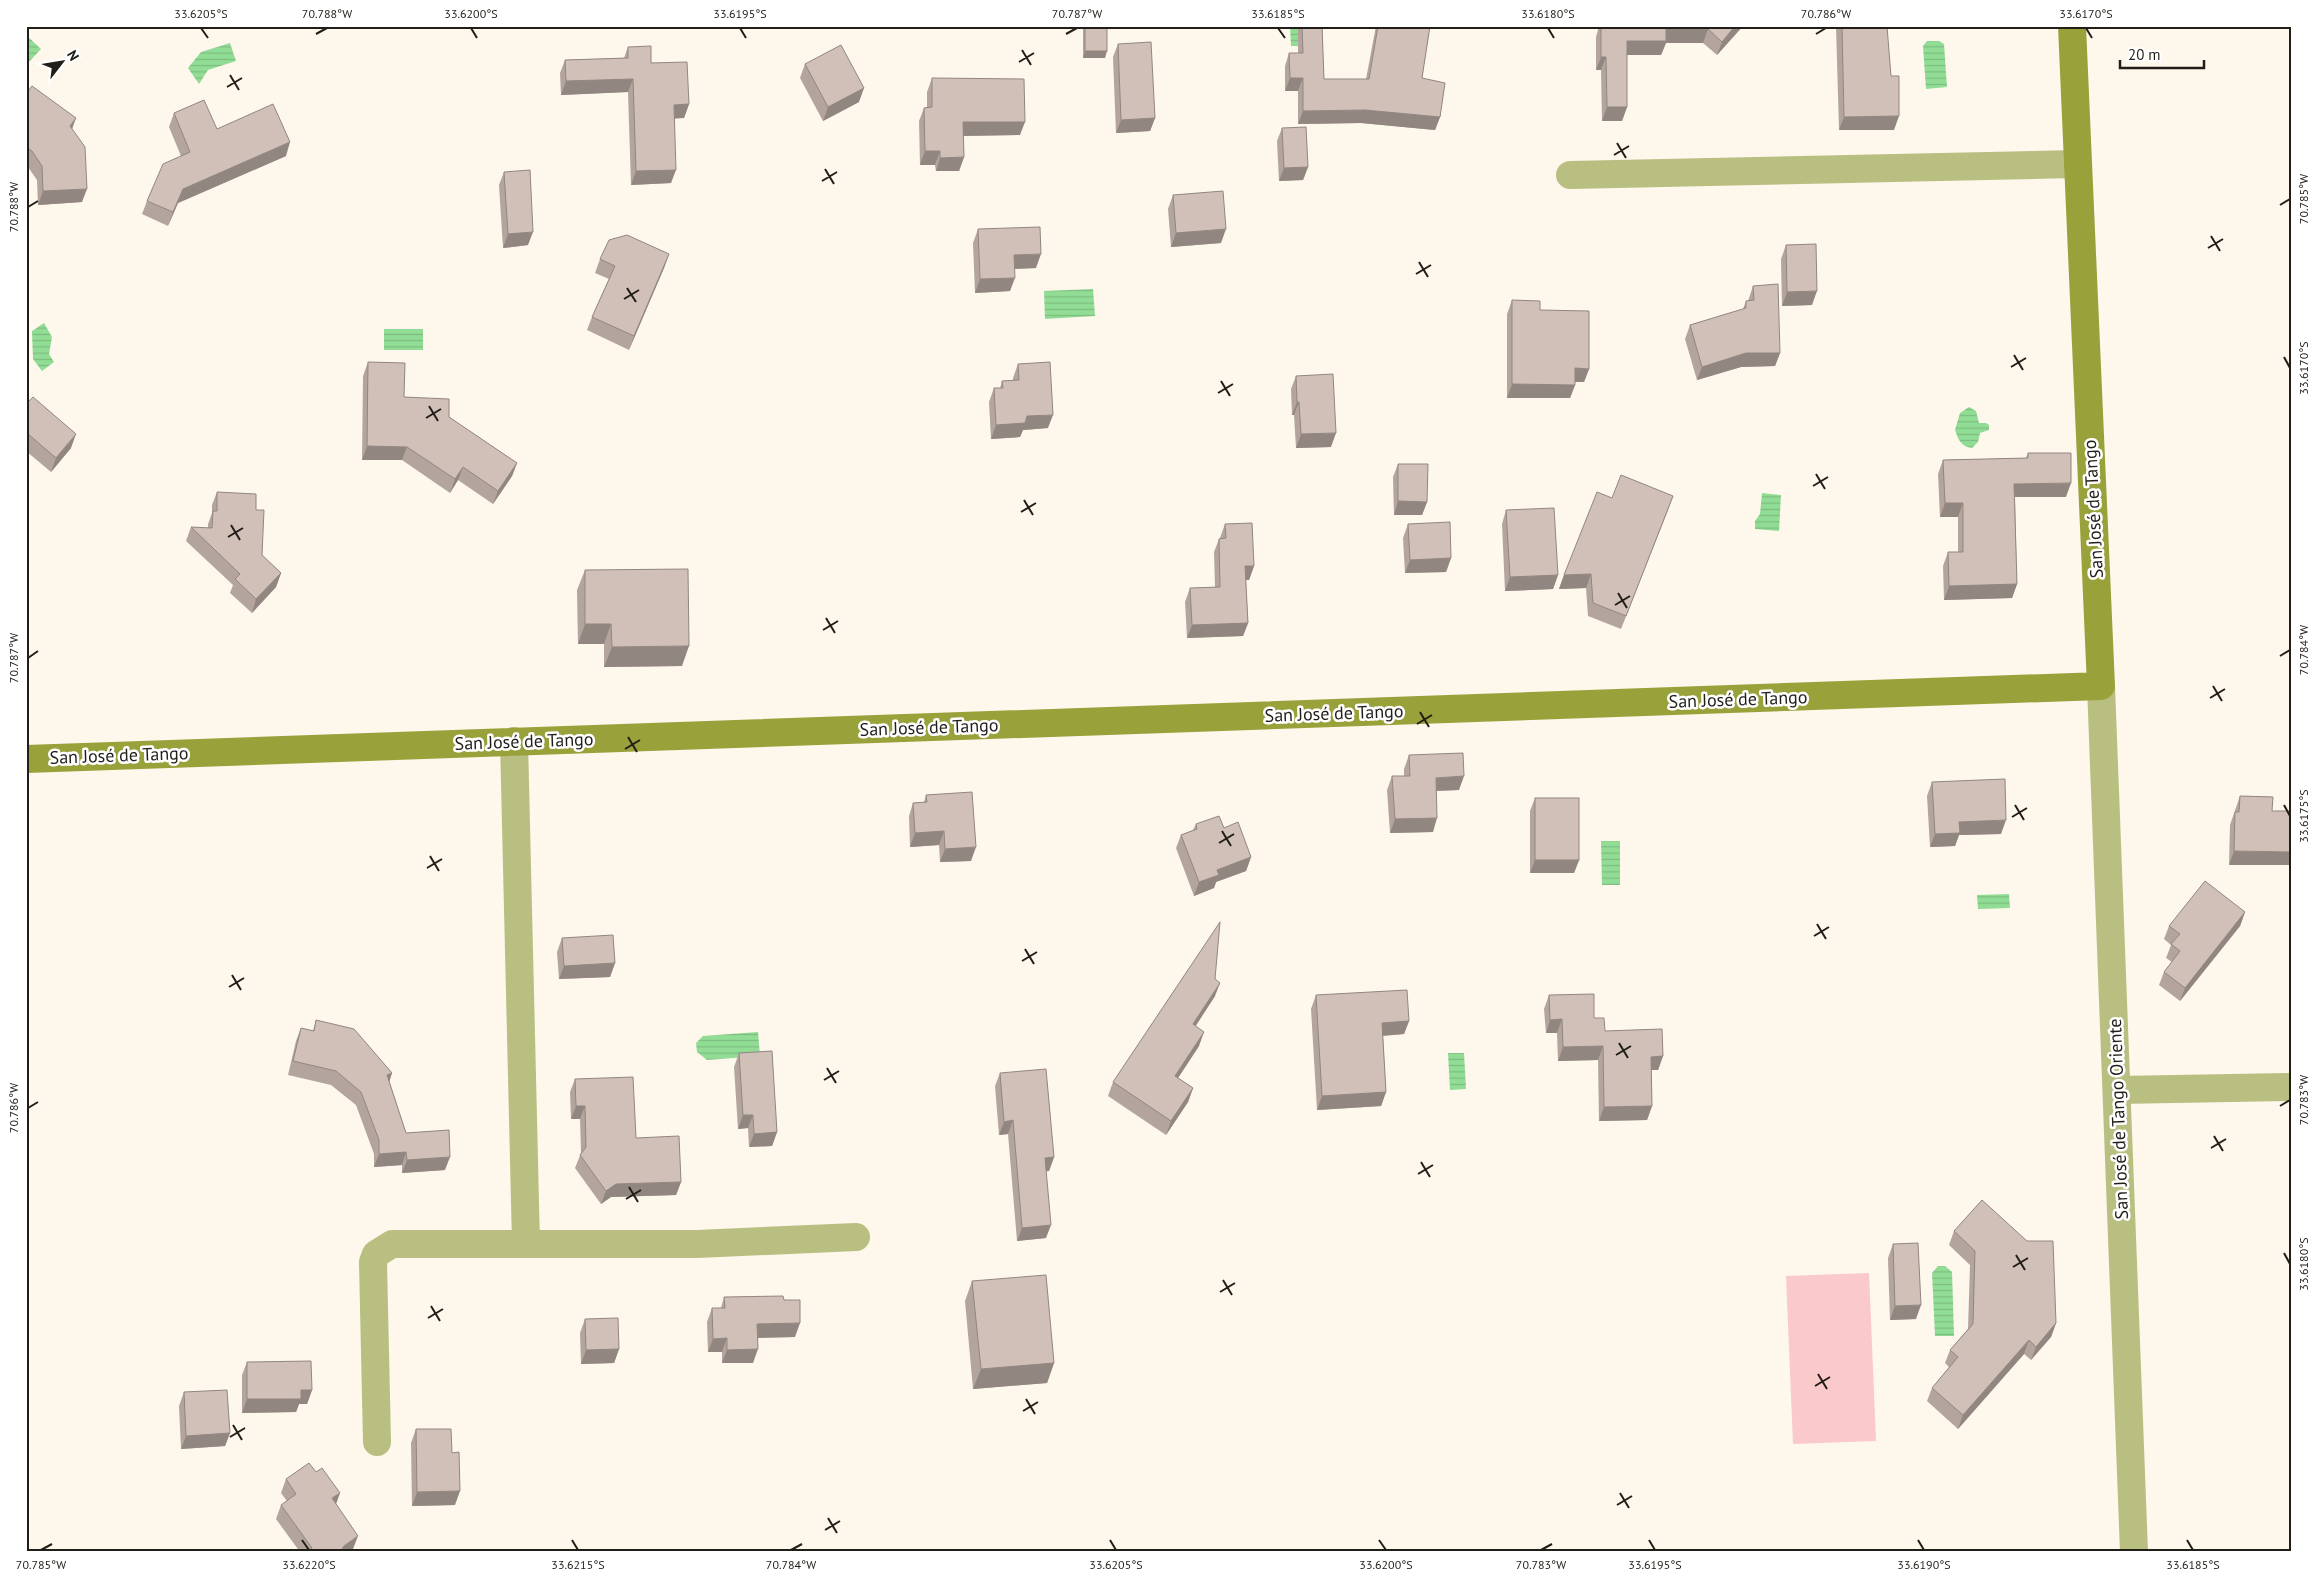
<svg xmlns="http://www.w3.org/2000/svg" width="2318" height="1578" viewBox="0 0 2318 1578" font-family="'PT Sans',sans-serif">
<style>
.pitch{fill:#facaca}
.water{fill:url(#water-rules)}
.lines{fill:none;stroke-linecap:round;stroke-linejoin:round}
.street{stroke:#b8bf81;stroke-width:28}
.secondary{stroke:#99a13b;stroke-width:28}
.wall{fill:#b3a59e}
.shaded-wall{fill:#928681}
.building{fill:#d0c0b8;stroke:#928681}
.ticks{fill:none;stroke:#211e19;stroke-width:2}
.labels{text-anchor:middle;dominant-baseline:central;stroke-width:5;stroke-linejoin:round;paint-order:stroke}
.street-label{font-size:18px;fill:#211e19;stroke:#fff}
.neatline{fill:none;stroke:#211e19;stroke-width:2}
.ticks-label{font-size:12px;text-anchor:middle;fill:#211e19}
</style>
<defs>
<pattern id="water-rules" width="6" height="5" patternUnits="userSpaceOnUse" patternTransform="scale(1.25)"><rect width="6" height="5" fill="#91dd95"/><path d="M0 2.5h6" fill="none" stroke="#7dbd80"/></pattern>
</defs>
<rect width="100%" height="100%" fill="#fef7ec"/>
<path class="pitch" d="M1869,1273L1876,1441L1793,1444L1786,1276Z"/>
<g class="water">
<path d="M1290,26H1313V46H1291Z"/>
<path d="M26,35L41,49L28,63L26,61Z"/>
<path d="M1927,41H1939L1944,44L1947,87L1926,89L1923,46Z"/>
<path d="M230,43L236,61L208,70L199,84L188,68L201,52Z"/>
<path d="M1093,289L1095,316L1045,319L1044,291Z"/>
<path d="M44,323L52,337L49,354L54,362L42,371L33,359L32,331Z"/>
<rect x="384" y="329" width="39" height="21"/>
<path d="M1969,407L1976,411L1979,423H1986L1989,425V430L1980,433L1978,442L1972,448C1961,447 1958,439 1955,430L1960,413Z"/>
<path d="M1762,493L1781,495L1779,531L1755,529V521L1760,514Z"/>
<path d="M1601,841H1620V885H1602Z"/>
<path d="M2009,894L2010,908L1978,909L1977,895Z"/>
<path d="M758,1032L760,1056L707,1060L697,1052L696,1043L703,1036Z"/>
<path d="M1448,1053H1464L1466,1089L1450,1090Z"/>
<path d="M1938,1266H1945L1952,1272L1954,1336H1935L1932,1273Z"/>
</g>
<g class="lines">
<g class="street">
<path d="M1570,175L2077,164"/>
<path d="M2101,686L2134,1552"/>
<path d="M514,741L526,1244"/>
<path d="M2117,1090L2292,1087"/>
<path d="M377,1442L373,1262L376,1254L392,1244H697L856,1237"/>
</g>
<path class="secondary" d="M26,759L2101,686L2072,26"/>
</g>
<g class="wall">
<path d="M1084,26H1107L1105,58H1083V29Z"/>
<path d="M1299,26H1322L1324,79H1366L1376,26H1430L1422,78L1440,117L1435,130L1361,123L1298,124V91H1285V66L1289,53H1298V28Z"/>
<path d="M1599,26H1743L1717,55L1703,43H1666L1661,55H1627V107L1622,121H1602L1601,70H1596V37Z"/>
<path d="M1836,26H1887L1894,130H1839Z"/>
<path d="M1118,44L1155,118L1150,131L1116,133L1113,57Z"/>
<path d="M628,47L651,63L689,104L684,118H674L671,183L631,185L628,92L561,95L560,73L565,60L624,58Z"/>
<path d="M805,64L859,102L823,121L800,78Z"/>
<path d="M932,78L1020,135L963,136L964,157L959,171H936L935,165H920L919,121L924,108L927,107V92Z"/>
<path d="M26,94L72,129L82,202L38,205L37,180L26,164Z"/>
<path d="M174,113L217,129L286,156L178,203L168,226L142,214L147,201L181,156L169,127Z"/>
<path d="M1282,128L1308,167L1303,180L1279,181L1277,141Z"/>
<path d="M504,172L528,245L503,248L499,185Z"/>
<path d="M1173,195L1221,243L1171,247L1168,209Z"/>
<path d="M978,229L1036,268L1014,269L1010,291L975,293L973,243Z"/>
<path d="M1786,245L1812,305L1782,306L1781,259Z"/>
<path d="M669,254L664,268L629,350L587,330L592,317L609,279L595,273L600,259Z"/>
<path d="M1753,286L1780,353L1775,366L1741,367L1697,380L1685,339L1690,325L1743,309L1746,301H1748Z"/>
<path d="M1512,300L1540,310L1589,369L1584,382H1575V385L1570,398H1507V314Z"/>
<path d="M368,362L404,397L449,417L517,463L512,476L493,504L458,480L450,493L402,460H362L363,376Z"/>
<path d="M1018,364L1048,428L1023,430L1020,437L991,439L989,402L994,388H1000L1002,381L1013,380V378Z"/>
<path d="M1296,376L1331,447L1296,448L1294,415H1292L1291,389Z"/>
<path d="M26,404L71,448L51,472L26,451Z"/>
<path d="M2028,453L2066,497H2015L2017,584L2012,598L1944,600L1943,566L1948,552H1958V517H1940L1938,474L1943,460L2026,458Z"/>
<path d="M1398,464L1427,502L1422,515H1394L1393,477Z"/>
<path d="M217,492L256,510L262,555L281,573L276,587L252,613L230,593L233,585L186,541L191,527L208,528V524L212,513V505Z"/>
<path d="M1673,496L1621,629L1588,616L1586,588L1559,589L1564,575L1612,498Z"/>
<path d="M1506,510L1558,575L1553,589L1505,591L1502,524Z"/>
<path d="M1225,524L1254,566L1249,580H1246L1248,623L1243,636L1187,638L1185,602L1190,588L1215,587L1214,552L1219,539L1220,538Z"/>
<path d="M1408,524L1451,558L1446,572L1405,573L1403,538Z"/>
<path d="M585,570L682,666L604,667V644H578L577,590Z"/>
<path d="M1409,755L1459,790L1436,791L1433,832L1390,833L1387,790L1392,776H1404V769Z"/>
<path d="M1932,782L2001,834L1959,835L1955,846L1930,847L1927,796Z"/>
<path d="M926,795L971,861L940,862L939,845L910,847L909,816L913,803L924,802Z"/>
<path d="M2240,796L2273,797L2229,865L2230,825Z"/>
<path d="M1535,798L1579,860L1574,873H1530V811Z"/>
<path d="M1196,824L1224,828L1251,857L1246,871L1216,882L1214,888L1194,896L1176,848L1181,835L1193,830Z"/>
<path d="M2245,912L2240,926L2180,1001L2159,985L2164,972L2172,962L2166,958L2171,945L2164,939L2169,926Z"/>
<path d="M562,938L615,963L610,977L559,979L557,952Z"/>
<path d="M1215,979V996L1195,1026L1199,1046L1178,1078L1193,1088L1188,1102L1166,1135L1108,1096L1113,1082Z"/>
<path d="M1316,995L1409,1021L1404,1034L1383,1036L1386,1092L1381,1106L1317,1110L1311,1009Z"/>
<path d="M1549,995L1594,1018L1605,1031L1663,1056L1658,1070H1651L1652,1106L1647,1120L1599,1121L1598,1060L1558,1061L1557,1033H1546L1544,1009Z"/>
<path d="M316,1020L392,1073L389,1081L406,1133L445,1170L402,1173V1165L374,1167V1154L356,1105L331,1085L288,1075L296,1041L301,1028L313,1031Z"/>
<path d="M739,1053L777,1132L772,1146L749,1147L748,1128L738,1129L734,1067Z"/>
<path d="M1000,1073L1054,1157L1049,1171H1046V1238L1017,1241L1008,1134L999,1135L995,1086Z"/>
<path d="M575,1079L681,1182L676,1195L611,1197L601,1204L575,1168L581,1153L580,1119H571L570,1092Z"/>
<path d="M1954,1231L2056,1323L2051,1337L2031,1360L2024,1354L1958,1429L1927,1401L1932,1388L1949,1367L1945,1363L1950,1350L1968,1329L1970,1265L1949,1245Z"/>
<path d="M1893,1244L1916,1319L1890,1320L1888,1258Z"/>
<path d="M972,1281L1054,1363L1047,1383L973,1389L965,1301Z"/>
<path d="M724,1297L784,1300L795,1337L757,1338L753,1363H722V1352H708L707,1322L712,1308H721Z"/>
<path d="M585,1319L619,1349L614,1363L581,1364L580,1333Z"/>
<path d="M247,1362L312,1390L307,1404H299L296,1412L242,1413V1375Z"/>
<path d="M184,1392L230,1433L225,1446L181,1449L179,1406Z"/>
<path d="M416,1429L452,1453L455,1505L412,1506L411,1443Z"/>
<path d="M286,1479L336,1504L353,1549L350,1552H300L276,1519L281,1505L287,1501L281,1493Z"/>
</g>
<g class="shaded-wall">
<path d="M1735,26H1743L1717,55L1722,42Z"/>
<path d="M1666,29H1708L1703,43H1666L1661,55H1622L1627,41Z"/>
<path d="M1085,51H1107L1105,58H1083Z"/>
<path d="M1601,57H1606L1601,70H1596Z"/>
<path d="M1290,78H1303L1298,91H1285Z"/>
<path d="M633,79L628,92L561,95L566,81Z"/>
<path d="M864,88L859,102L823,121L828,107Z"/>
<path d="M689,104L684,118L669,119L674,105Z"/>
<path d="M1607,107H1627L1622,121H1602Z"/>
<path d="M1365,110L1440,117L1435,130L1361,123L1298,124L1303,111Z"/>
<path d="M1899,116L1894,130H1839L1844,117Z"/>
<path d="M76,118L71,132L70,126Z"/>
<path d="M1155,118L1150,131L1116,133L1121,120Z"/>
<path d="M963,122H1025L1020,135L958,136Z"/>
<path d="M290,142L286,156L178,203L168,226L173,212L183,189Z"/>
<path d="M925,151H940L935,165H920Z"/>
<path d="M964,157L959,171H936L940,158Z"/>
<path d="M1308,167L1303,180L1279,181L1284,168Z"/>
<path d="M676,170L671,183L631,185L636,171Z"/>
<path d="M87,189L82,202L38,205L43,191Z"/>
<path d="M1226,229L1221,243L1171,247L1176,233Z"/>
<path d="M533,232L528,245L503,248L508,234Z"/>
<path d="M669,254L664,268L629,350L634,336Z"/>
<path d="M1041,254L1036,268L1009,269L1014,255Z"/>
<path d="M1015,278L1010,291L975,293L980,279Z"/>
<path d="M1817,291L1812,305L1782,306L1787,292Z"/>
<path d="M1746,353H1780L1775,366L1741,367L1697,380L1702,367Z"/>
<path d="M1575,368L1589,369L1584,382H1570Z"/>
<path d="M1512,384L1575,385L1570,398H1507Z"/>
<path d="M1297,402H1299L1294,415H1292Z"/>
<path d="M1053,415L1048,428L1023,430L1020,437L991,439L996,425L1027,416Z"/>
<path d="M1336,433L1331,447L1296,448L1301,434Z"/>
<path d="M76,434L71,448L51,472L56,458Z"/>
<path d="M367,446L407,447L402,460H362Z"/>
<path d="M517,463L512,476L493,504L498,491Z"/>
<path d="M463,467L458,480L450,493L455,479Z"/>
<path d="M2071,483L2066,497H2009L2014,484Z"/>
<path d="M1673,496L1668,510L1621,629L1626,616Z"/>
<path d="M1398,501L1427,502L1422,515H1394Z"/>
<path d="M1945,503H1963L1958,517H1940Z"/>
<path d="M1451,558L1446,572L1405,573L1410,560Z"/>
<path d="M1245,566H1254L1249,580H1240Z"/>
<path d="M281,573L276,587L252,613L256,599Z"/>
<path d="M1591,574L1586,588L1559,589L1564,575Z"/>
<path d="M1558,575L1553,589L1505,591L1510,577Z"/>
<path d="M2017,584L2012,598L1944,600L1949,586Z"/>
<path d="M1248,623L1243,636L1187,638L1192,625Z"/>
<path d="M585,624H611L604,644H578Z"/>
<path d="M689,646L682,666L604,667L612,647Z"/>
<path d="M1464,776L1459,790L1431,791L1436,778Z"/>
<path d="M1437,818L1433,832L1390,833L1395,819Z"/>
<path d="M2006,820L2001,834L1959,835L1955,846L1930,847L1935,834L1959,822Z"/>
<path d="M944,831L939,845L910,847L915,833Z"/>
<path d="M976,847L971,861L940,862L945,849Z"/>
<path d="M2234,851L2292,852V865H2229Z"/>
<path d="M1251,857L1246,871L1216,882L1214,888L1194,896L1199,882L1217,870Z"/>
<path d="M1535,860H1579L1574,873H1530Z"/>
<path d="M2245,912L2240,926L2180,1001L2185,988Z"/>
<path d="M615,963L610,977L559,979L564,966Z"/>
<path d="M1220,983L1215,996L1188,1038L1193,1024Z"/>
<path d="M1562,1019L1557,1033H1546L1550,1020Z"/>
<path d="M1409,1021L1404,1034L1377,1036L1382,1023Z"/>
<path d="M1204,1032L1199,1046L1170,1090L1175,1076Z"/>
<path d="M1603,1046L1598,1060L1558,1061L1563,1047Z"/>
<path d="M1663,1056L1658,1070H1646L1651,1057Z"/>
<path d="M392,1073L388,1086L387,1075Z"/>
<path d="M1193,1088L1188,1102L1166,1135L1171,1121Z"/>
<path d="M1386,1092L1381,1106L1317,1110L1322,1096Z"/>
<path d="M576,1106H585L580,1119H571Z"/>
<path d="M1652,1106L1647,1120L1599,1121L1604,1107Z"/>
<path d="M743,1115H753L748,1128L738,1129Z"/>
<path d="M1013,1120L1008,1134L999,1135L1004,1122Z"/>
<path d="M777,1132L772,1146L749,1147L754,1134Z"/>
<path d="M406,1152L402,1165L374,1167L379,1154Z"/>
<path d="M450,1157L445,1170L402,1173L407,1160Z"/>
<path d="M1054,1157L1049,1171L1040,1172L1045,1158Z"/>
<path d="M681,1182L676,1195L611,1197L601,1204L606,1191L616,1184Z"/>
<path d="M1051,1225L1046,1238L1017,1241L1022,1228Z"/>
<path d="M1921,1305L1916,1319L1890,1320L1895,1306Z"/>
<path d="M800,1323L795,1337L752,1338L757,1324Z"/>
<path d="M2056,1323L2051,1337L2031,1360L2036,1347Z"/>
<path d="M727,1338L722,1352H708L713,1339Z"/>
<path d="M2029,1340L2024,1354L1958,1429L1963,1415Z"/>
<path d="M619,1349L614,1363L581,1364L586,1350Z"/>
<path d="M758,1349L753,1363H722L727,1350Z"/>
<path d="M1054,1363L1047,1383L973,1389L981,1369Z"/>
<path d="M301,1390H312L307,1404H299L296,1412L242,1413L247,1399Z"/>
<path d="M230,1433L225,1446L181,1449L186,1436Z"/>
<path d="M460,1491L455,1505L412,1506L417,1492Z"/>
<path d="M340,1493L335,1507L332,1498Z"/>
<path d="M358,1536L353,1549L350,1552H340L344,1546Z"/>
</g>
<g class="building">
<rect x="1085" y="26" width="22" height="25"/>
<path d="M1302,26H1322L1324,79H1369L1378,26H1430L1422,78L1445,83L1440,117L1365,110L1303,111V78H1290L1289,53H1303Z"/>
<path d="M1601,26H1735L1722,42L1708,29H1666V41H1627V107H1607L1606,57H1601Z"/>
<path d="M1842,26H1887L1891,76H1899V116L1844,117Z"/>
<path d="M1151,42L1155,118L1121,120L1118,44Z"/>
<path d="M841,45L864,88L828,107L805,64Z"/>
<path d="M651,46V63L687,62L689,104L674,105L676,170L636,171L633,79L566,81L565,60L628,58V47Z"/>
<path d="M932,78L1024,79L1025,122H963L964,157L940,158V151H925L924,108L932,107Z"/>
<path d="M32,86L76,118L70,126L85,147L87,189L43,191L42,166L32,151L26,147V94Z"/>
<path d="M204,100L217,129L273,104L290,142L183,189L173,212L147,201L163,164L190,152L174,113Z"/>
<path d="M1306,127L1308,167L1284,168L1282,128Z"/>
<path d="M530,170L533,232L508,234L504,172Z"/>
<path d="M1223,191L1226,229L1176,233L1173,195Z"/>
<path d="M1040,227L1041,254L1014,255L1015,278L980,279L978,229Z"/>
<path d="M627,235L669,254L634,336L592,317L615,266L600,259L609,240Z"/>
<path d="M1816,244L1817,291L1787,292L1786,245Z"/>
<path d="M1778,284L1780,353H1746L1702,367L1690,325L1746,308V301L1754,300L1753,286Z"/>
<path d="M1512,300L1540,301V310L1589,311V369L1575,368V385L1512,384Z"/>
<path d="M368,362L405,363L404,397L449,399V417L517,463L498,491L463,467L455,479L407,447L367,446Z"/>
<path d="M1050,362L1053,415L1027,416L1025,423L996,425L994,388H1003L1002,381L1019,380L1018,364Z"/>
<path d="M1333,374L1336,433L1301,434L1299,402H1297L1296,376Z"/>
<path d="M33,397L76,434L56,458L28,434L26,437V404Z"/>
<path d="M2028,453H2071V483L2014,484L2017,584L1949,586L1948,552H1963V503H1945L1943,460L2028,458Z"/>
<path d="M1398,464H1428L1427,502L1398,501Z"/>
<path d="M1621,475L1673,496L1626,616L1593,603L1591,574L1564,575L1597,492L1612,498Z"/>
<path d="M217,492L256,494V510H264L262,555L281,573L256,599L235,579L240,574L191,527L212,528L213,511H217Z"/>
<path d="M1554,508L1558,575L1510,577L1506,510Z"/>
<path d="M1450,522L1451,558L1410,560L1408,524Z"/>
<path d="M1252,523L1254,566H1245L1248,623L1192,625L1190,588L1220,587L1219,539L1226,538L1225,524Z"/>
<path d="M688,569L689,646L612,647L611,624H585V570Z"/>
<path d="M1463,753L1464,776L1436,778L1437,818L1395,819L1392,776H1410L1409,755Z"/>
<path d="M2005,779L2006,820L1959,822L1960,833L1935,834L1932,782Z"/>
<path d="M972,792L976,847L945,849L944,831L915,833L913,803L927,802L926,795Z"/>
<path d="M2240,796L2273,797L2272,811H2292V852L2234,851L2235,812H2239Z"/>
<rect x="1535" y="798" width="44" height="62"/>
<path d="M1219,816L1224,828L1238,822L1251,857L1217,870L1219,875L1199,882L1181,835L1197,829L1196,824Z"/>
<path d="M2205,881L2245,912L2185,988L2164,972L2180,951L2171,944L2180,934L2169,926Z"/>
<path d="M1220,922L1215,979L1220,983L1193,1024L1204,1032L1175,1076L1193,1088L1171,1121L1113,1082Z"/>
<path d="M613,935L615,963L564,966L562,938Z"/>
<path d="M1407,990L1409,1021L1382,1023L1386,1092L1322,1096L1316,995Z"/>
<path d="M1594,994V1018H1604L1605,1031L1662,1029L1663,1056L1651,1057L1652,1106L1604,1107L1603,1046L1563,1047L1562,1019L1550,1020L1549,995Z"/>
<path d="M316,1020L354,1029L392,1073L387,1075L406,1133L449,1130L450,1157L407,1160L406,1152L379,1154V1140L361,1092L336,1071L293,1061L301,1028L314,1031Z"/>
<path d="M772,1051L777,1132L754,1134L753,1115H743L739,1053Z"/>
<path d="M1046,1069L1054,1157L1045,1158L1051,1225L1022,1228L1013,1120L1004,1122L1000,1073Z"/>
<path d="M633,1077L636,1138L679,1136L681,1182L616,1184L606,1191L580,1155L586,1147L585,1106H576L575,1079Z"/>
<path d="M1982,1200L2027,1241H2053L2056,1323L2036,1347L2029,1340L1963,1415L1932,1388L1958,1357L1950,1350L1973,1324L1975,1251L1954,1231Z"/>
<path d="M1918,1243L1921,1305L1895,1306L1893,1244Z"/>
<path d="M1046,1275L1054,1363L981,1369L972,1281Z"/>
<path d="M783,1296L784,1300H800V1323L757,1324L758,1349L727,1350V1338L713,1339L712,1308H725L724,1297Z"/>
<path d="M618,1318L619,1349L586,1350L585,1319Z"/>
<path d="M311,1361L312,1390H301V1399H247V1362Z"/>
<path d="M227,1390L230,1433L186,1436L184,1392Z"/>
<path d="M416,1429H451L452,1453L459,1452L460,1491L417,1492Z"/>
<path d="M309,1463L316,1472L322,1468L340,1493L332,1498L358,1536L344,1546L340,1552H309L312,1548L281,1505L296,1494L286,1479Z"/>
</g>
<path class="ticks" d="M201,28L208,38M471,28L477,38M740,28L746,38M1278,28L1285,38M1548,28L1554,38M2086,28L2092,38M316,34L327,28M1066,34L1077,28M1816,34L1826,28M1022,50L1031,65M1019,62L1034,53M230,75L239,90M227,87L242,78M1617,143L1626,158M1614,155L1629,146M825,169L834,184M822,181L837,172M2280,205L2290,199M28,207L38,201M2211,236L2220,251M2208,248L2223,239M1419,262L1428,277M1416,274L1431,265M627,288L636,302M624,299L639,290M2014,355L2023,370M2284,357L2290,368M2011,367L2026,358M1221,381L1230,396M1218,393L1233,384M429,406L438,421M426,418L441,409M1816,474L1825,489M1813,486L1828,477M1024,500L1033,515M1021,512L1036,503M231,525L240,540M228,537L243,528M1618,593L1627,608M1615,605L1630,596M826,618L835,633M823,630L838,621M2280,656L2290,650M28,658L38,651M2213,686L2222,701M2210,698L2225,689M1420,712L1429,727M1417,724L1432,715M628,737L637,752M625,749L640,740M2015,805L2024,820M2284,805L2290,816M2012,817L2027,808M1222,831L1231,846M1219,843L1234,834M430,856L439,871M427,868L442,859M1817,924L1826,939M1814,936L1829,927M1025,949L1034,964M1022,961L1037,952M232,975L241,990M229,987L244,978M1619,1043L1628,1058M1616,1055L1631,1046M827,1068L836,1083M824,1080L839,1071M2280,1106L2290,1100M28,1108L38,1102M2214,1136L2223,1151M2211,1148L2226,1139M1421,1162L1430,1177M1418,1174L1433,1165M629,1187L638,1202M626,1199L641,1190M2284,1253L2290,1264M2016,1255L2025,1270M2013,1267L2028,1258M1223,1280L1232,1295M1220,1292L1235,1283M431,1306L440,1321M428,1318L443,1309M1818,1374L1827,1389M1815,1386L1830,1377M1026,1399L1035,1414M1023,1411L1038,1402M233,1425L242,1440M230,1437L245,1428M1620,1493L1629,1508M1617,1505L1632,1496M828,1518L837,1533M825,1530L840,1521M302,1540L309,1550M572,1540L578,1550M1110,1540L1116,1550M1379,1540L1386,1550M1649,1540L1655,1550M1918,1540L1924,1550M2187,1540L2193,1550M41,1550L52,1544M791,1550L802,1544M1541,1550L1552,1544"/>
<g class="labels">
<g class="street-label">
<text transform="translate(2093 509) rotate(-93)">San José de Tango</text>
<text transform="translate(1738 699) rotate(-2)">San José de Tango</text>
<text transform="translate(1334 713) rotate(-2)">San José de Tango</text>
<text transform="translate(929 727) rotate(-2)">San José de Tango</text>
<text transform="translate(524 741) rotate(-2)">San José de Tango</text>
<text transform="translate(119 755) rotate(-2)">San José de Tango</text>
<text transform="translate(2118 1119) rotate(-92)">San José de Tango Oriente</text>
</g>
</g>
<rect width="2318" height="1578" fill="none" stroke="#ffffff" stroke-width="55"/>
<g transform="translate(62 62) rotate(59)" stroke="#ffffff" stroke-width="4" paint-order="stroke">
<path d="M0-4L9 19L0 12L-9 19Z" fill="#211e19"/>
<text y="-8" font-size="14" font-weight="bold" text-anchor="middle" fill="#211e19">N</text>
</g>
<path d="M2120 60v8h84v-8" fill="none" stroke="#211e19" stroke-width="2.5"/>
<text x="2128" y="60" font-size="15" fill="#211e19" stroke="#ffffff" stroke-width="4" paint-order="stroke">20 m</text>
<rect x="28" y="28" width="2262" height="1522" class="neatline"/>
<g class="ticks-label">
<text x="201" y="18">33.6205°S</text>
<text x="327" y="18">70.788°W</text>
<text x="471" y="18">33.6200°S</text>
<text x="740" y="18">33.6195°S</text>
<text x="1077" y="18">70.787°W</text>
<text x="1278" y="18">33.6185°S</text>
<text x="1548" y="18">33.6180°S</text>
<text x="1826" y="18">70.786°W</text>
<text x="2086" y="18">33.6170°S</text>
<text transform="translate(2304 199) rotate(-90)" y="4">70.785°W</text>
<text transform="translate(14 207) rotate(-90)" y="4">70.788°W</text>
<text transform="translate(2304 368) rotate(-90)" y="4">33.6170°S</text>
<text transform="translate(2304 650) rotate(-90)" y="4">70.784°W</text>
<text transform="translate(14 658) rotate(-90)" y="4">70.787°W</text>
<text transform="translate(2304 816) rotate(-90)" y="4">33.6175°S</text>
<text transform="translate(2304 1100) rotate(-90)" y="4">70.783°W</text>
<text transform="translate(14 1108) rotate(-90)" y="4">70.786°W</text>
<text transform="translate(2304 1264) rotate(-90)" y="4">33.6180°S</text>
<text x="41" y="1569">70.785°W</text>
<text x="309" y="1569">33.6220°S</text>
<text x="578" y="1569">33.6215°S</text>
<text x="791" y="1569">70.784°W</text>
<text x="1116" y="1569">33.6205°S</text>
<text x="1386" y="1569">33.6200°S</text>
<text x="1541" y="1569">70.783°W</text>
<text x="1655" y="1569">33.6195°S</text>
<text x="1924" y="1569">33.6190°S</text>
<text x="2193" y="1569">33.6185°S</text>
</g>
</svg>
